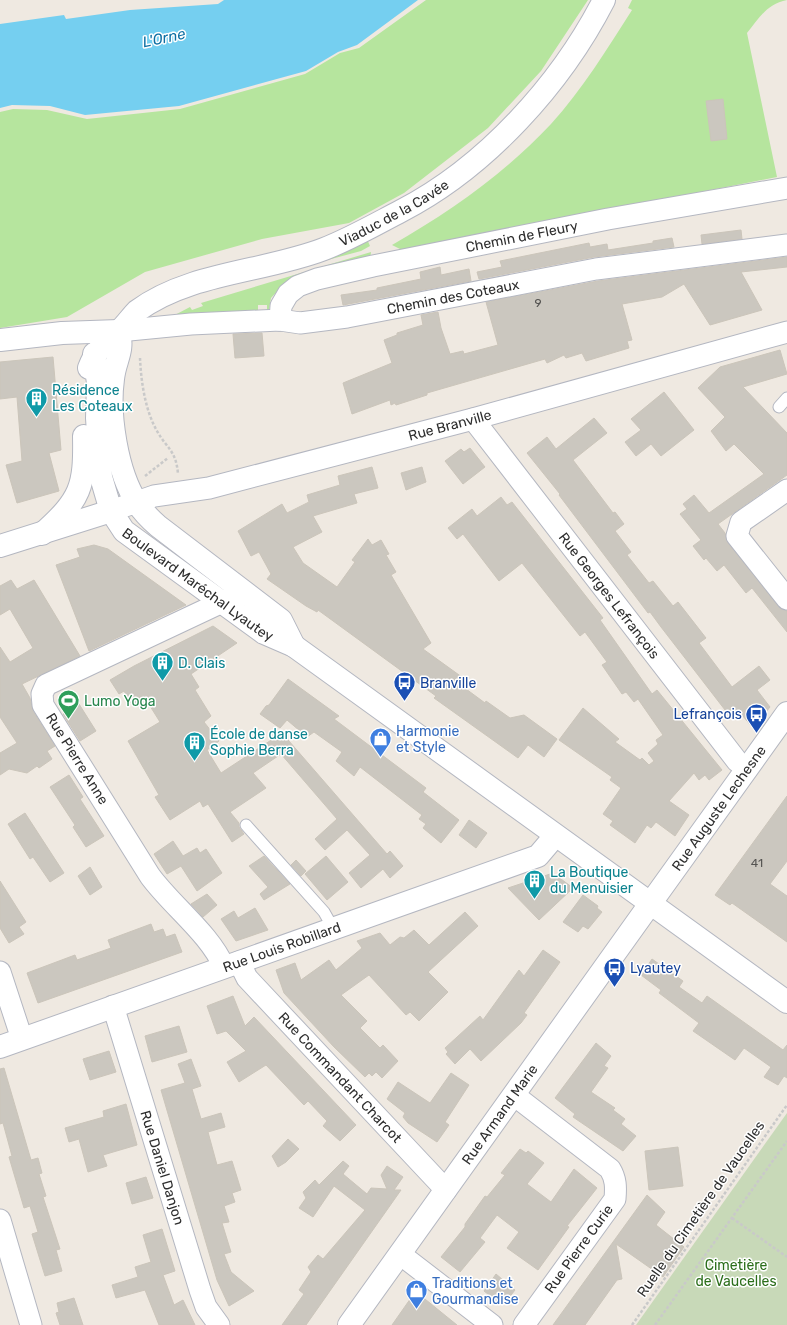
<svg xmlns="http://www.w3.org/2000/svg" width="787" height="1325" viewBox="0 0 787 1325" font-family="Rubik,sans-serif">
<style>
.green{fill:#b6e59e}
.cemetery{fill:#c8d9b8}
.water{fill:#75cff0}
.building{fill:#cbc7bf;stroke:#cbc5ba}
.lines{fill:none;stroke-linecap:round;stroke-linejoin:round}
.service-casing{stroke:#b4b7c1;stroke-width:13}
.minor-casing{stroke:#b4b7c1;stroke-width:23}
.tertiary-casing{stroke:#b4b7c1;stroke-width:24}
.secondary-casing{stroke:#b4b7c1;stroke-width:24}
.path{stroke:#c9c9c9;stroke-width:2.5;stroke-dasharray:3 2;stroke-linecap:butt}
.service{stroke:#fff;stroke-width:11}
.minor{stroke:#fff;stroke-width:21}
.tertiary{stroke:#fff;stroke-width:22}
.secondary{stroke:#fff;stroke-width:22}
.labels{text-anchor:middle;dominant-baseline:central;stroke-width:3;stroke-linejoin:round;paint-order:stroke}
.number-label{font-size:12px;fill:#555452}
.street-label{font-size:14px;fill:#2e2e2e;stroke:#fff}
.culture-label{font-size:14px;fill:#0d838f;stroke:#fff;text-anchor:start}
.transit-label{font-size:14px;fill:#164399;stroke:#fff;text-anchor:start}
.leisure-label{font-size:14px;fill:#27864d;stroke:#fff;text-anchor:start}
.shop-label{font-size:14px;fill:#366cbe;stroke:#fff;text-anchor:start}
.park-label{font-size:14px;fill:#2c6e1b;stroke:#fff}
.water-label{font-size:15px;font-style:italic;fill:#0d6fa3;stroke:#fff}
</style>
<rect width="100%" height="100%" fill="#efe9e1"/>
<g class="green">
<path d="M426,0H588L541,71L488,128L404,193L349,223L262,239L145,272L67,317L0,328V112L13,109L47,110L87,119L180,109L305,74L340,53L359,48Z"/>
<path d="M632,0H787C767,4 760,17 747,33L777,177L404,251L392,245C451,211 504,174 551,124C582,90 607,49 632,10L628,8Z"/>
<path d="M367,239L370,246L361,251L320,262Z"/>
<path d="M371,252L370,260L281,287L271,298L269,309L267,312V305H258V313L171,317L190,307L192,310L203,306L201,303Z"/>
</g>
<path class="cemetery" d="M787,1113V1325H636Z"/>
<path class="water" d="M224,0H418L357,45L338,52L306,71L179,106L85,115L50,106L12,105L0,108V24L64,15L66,19L130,10L218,4Z"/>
<g class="building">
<path d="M723,99L727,139L711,141L706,101Z"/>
<path d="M741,230L742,239L702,244L701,235Z"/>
<path d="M672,238L674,247L594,257L479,279L477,272L502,267L500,261L589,243L590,247L607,244L608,250L653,243V241Z"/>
<path d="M787,257V267L741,272L762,310L710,325L684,284L662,297L622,304L632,340L627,341L629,348L586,361L582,353L566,358L564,355L547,363L545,359L427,393V395L396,405L395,403L391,405L390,400L352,414L343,383L392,363L384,340L397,335V333L423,325L421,315L438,312L441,328L450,354L463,351L464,354L498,345L486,302L598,281Z"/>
<path d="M440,267L441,275L469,269L471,281L343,305L341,295L377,290V288L421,279L420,272Z"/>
<path d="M262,333L264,356L235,358L233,334Z"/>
<path d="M780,350L787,374L743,387L787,433V475L718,524L725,533L728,543L778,606L787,611V632L752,588L746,593L724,565L717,571L706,558L704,560L693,546L701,540L680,514L687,509L683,504L694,495L709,513L764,474L734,444L726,451L711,431L725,417L698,388L720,367Z"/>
<path d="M53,357L61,450L49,453L59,491L17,503L6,465L22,461L17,397L0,399V362Z"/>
<path d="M664,392L694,430L661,456L651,444L636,456L625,442L641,430L631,419Z"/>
<path d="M594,418L607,433L573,460L613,513L615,512L624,524L615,531L631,552L627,555L649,583L653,581L673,606L678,602L706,638L699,643L732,687L759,666L770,680L757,690L770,707L753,728L742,715L740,716L738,714L732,719L661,627L650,612L648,613L559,495L560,494L527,453L547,437L556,449Z"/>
<path d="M470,448L485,467L463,484L445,461L461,449L464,452Z"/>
<path d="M372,467L378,488L354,494L357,503L313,516L322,532L293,547L303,563L337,587L355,562L352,560L368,539L372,545L381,540L389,554L386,555L396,572L391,575L431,643L423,649L466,680L462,686L485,703L486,701L510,718L524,715L557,739L544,757L528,745L518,758L434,698L436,696L318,610L317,612L306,606L267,579L271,574L259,552L251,556L238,531L282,504L287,513L309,502L307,495L340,485L338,476Z"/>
<path d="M422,467L426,482L406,490L401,473Z"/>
<path d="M501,497L507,505L512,502L603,618L600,620L652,694L657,690L722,770L709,780L705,775L699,780L694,773L669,801L689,815L675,836L656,822L651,828L647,825L635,843L610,825L613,821L603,814L621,788L610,780L612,777L559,740L583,708L619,739L615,742L640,760L642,758L649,765L654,761L648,753L658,744L656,740L663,735L638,699L634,702L626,692L622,694L602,665L607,662L585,632L580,636L522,563L499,581L463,534L457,539L448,528L472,509L477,516Z"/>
<path d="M94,545L108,549L186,605L89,651L56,565L80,557L77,549Z"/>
<path d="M11,580L17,589L34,580L80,656L22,684L30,698L33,711L55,746L47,751L52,759L39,768L37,766L27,773L9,769L0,775V753L17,743L0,717V647L10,662L33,648L10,609L0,615V586Z"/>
<path d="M213,626L237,643L191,674L199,687L195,690L211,716L204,722L219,741L207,750L221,773L282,733L387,854L390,851L403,866L390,878L383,869L361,888L349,873L370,855L347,830L325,850L315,839L337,819L281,754L253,773L266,788L230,812L239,823V827L244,834L232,842L208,804L203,807L200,801L170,820L155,797L159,795L128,741L160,722L145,698L133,706L124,691L119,694L110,680L134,666Z"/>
<path d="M288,679L339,716L334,719L426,788L423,792L459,820L441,843L423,828L426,824L419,819L422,815L360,767L354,776L336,761L342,752L314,732L307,737L287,720L280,728L260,714L266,706L269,705Z"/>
<path d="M79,704L96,731L80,741L63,714Z"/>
<path d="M69,775L83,797L80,799L104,836L86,847L73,827L75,825L50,787Z"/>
<path d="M787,796V861L770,884L787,896V942L732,903L730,905L715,895Z"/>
<path d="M25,813L64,873L50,882L33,857L30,859L8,824Z"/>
<path d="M469,820L487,833L476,848L459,835Z"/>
<path d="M173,841L183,856L197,848L200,853L206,849L222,873L197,891L181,866L167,874L154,854Z"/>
<path d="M264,856L290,884L264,900L260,894L268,887L249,866Z"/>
<path d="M326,856L348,882L327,900L305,874Z"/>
<path d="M296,860L306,871L301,876L291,865Z"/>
<path d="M90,867L102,887L90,895L78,876Z"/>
<path d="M550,874L557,876L573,888L539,920L508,888Z"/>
<path d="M0,881L26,922L19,927L24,934L9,943L0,928Z"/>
<path d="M207,894L217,905L203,917L191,904Z"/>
<path d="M583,895L598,906L597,908L602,912L588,929L583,926L578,932L563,922Z"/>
<path d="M255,908L268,930L236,941L221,919L234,911L238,918Z"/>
<path d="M465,912L478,926L428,972L448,992L419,1021L410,1012L406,1015L369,975L341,995L367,1021L360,1028L380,1048L383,1045L398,1061L382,1078L376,1072L372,1076L369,1073L365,1077L334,1047L284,993L276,970L295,963L301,980L329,960L336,970L362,948L357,941L380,933L390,945L400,937L404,938L414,930L429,945Z"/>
<path d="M151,924L154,932L163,929L166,937L175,934L182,952L38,1003L27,973L75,955L77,960L111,948L108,940Z"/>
<path d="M543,950L560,962L524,1013L527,1015L521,1023L481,1061L470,1049L455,1064L446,1054L448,1052L445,1048L480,1016L483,1020L519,970L524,976Z"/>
<path d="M652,959L683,981L679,987L702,1003L707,996L783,1050L787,1045V1078L784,1076L778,1085L764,1077L771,1067L744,1048L735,1060L693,1031L699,1023L659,993L661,990L641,975Z"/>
<path d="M233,996L245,1026L254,1017L356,1125L340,1141L323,1126L327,1121L308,1101L304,1105L266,1065L239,1082L227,1062L246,1051L226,1031L217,1034L207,1006Z"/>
<path d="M179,1026L187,1052L152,1062L145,1036Z"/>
<path d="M596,1043L611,1056L604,1066L608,1068L591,1092L615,1108L613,1110L625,1119L621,1124L636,1136L623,1151L573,1117L575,1114L555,1098Z"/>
<path d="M109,1051L116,1072L90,1080L83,1059Z"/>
<path d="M191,1059L201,1086L192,1089L201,1119L221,1113L225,1127L208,1132L217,1165L232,1161L241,1190L232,1193L235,1202L224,1206L229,1222L222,1223L231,1252L224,1254L231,1272L254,1291L229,1306L217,1280L161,1090L185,1083L178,1064Z"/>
<path d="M4,1068L31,1160L38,1158L42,1173L39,1174L46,1196L43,1197L60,1249L56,1250L62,1271L45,1276L32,1234L38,1232L30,1206L24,1208L9,1157L12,1156L3,1123L0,1124V1069Z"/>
<path d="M451,1073L469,1085L445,1122L449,1125L437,1142L408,1123L403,1117L405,1113L387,1099L398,1082L430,1103Z"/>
<path d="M126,1104L137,1145L103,1155L107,1166L88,1172L79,1139L69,1142L65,1128L104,1117L103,1111Z"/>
<path d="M288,1139L299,1149L286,1162L278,1167L272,1156Z"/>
<path d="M678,1147L683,1186L649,1190L645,1151Z"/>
<path d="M520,1149L526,1153L528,1151L544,1163L527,1184L551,1202L574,1169L597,1188L567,1226L569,1227L538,1270L507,1248L519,1232L497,1215L480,1238L485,1242L460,1272L441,1257L465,1227V1224L485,1196L487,1197L505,1175L501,1173Z"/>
<path d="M343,1161L349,1166L343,1174L367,1194L371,1188L387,1189L381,1175L387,1166L403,1177L394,1190H401L306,1325H282L304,1294L299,1290L311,1272L308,1267L318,1255L323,1259L365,1210L334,1186L313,1217L299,1208L306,1198L303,1192L315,1180L319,1185Z"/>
<path d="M146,1177L153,1198L132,1204L126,1183Z"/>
<path d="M647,1195L665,1212L656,1225L684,1247L663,1277L616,1244L622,1279L617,1280L585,1325H553Z"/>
<path d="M162,1229L175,1271L163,1275L174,1305L183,1300L195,1325H159L145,1290L116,1298L112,1285L138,1277L135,1267L151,1262L143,1235Z"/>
<path d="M496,1274L515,1290L504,1304L500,1300L498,1302L484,1291Z"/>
<path d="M413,1295H420L457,1325H392Z"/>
<path d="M74,1298L83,1325H60L56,1313L59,1312L57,1303Z"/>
</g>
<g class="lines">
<defs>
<g id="service">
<path d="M779,407L787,398"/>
<path d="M246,825L324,912L333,928"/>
</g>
<g id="minor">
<path id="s1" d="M280,320L281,306L288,294L298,286L317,279L373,266L608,219L787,188"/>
<path id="s2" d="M119,331L191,324L280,320L300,323L347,317L596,269L787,245"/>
<path id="s3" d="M473,419L737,761L747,769"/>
<path d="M787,490L741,522L737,536L787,599"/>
<path id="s4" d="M111,511L154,496L209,488L473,419L787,332"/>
<path id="s5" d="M239,962L247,978L446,1190"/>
<path d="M224,967C210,934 172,906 150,876L43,705L42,694L46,685L237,595"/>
<path d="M0,972L22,1039"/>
<path id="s6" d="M113,1006L200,1290L206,1307L219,1325"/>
<path d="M514,1095L610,1169C616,1179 616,1187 615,1199L524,1325"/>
<path d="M0,1220L31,1325"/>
<path d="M400,1254L492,1325"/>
</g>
<g id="tertiary">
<path d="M0,340L62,333L119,331"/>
<path id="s7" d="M650,904L787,713"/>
<path id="s8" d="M0,1047L538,856L555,836"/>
</g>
<g id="secondary">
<path d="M119,331C124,353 115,359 113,379C108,415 117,472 137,503C143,512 150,519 158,526L281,620L294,646"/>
<path id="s9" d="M94,354L98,383L97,418L101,477L111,511L124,531L264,633L294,646L787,1002"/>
<path id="s10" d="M89,368C97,347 105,345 119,331C126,325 131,317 137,311C190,272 265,272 324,249C350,239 376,224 401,211C486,167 561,84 604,0"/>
<path d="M42,534C81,499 85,487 84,436"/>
<path d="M0,546L111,511"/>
<path id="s11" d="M349,1325L650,904"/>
</g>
</defs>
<use href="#service" class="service-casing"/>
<use href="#minor" class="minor-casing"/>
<use href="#tertiary" class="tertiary-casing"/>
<use href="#secondary" class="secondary-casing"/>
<g class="path">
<path d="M140,358C141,381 145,410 157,431C167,449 176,450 178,474"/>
<path d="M145,476L168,458"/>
<path d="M732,1218L787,1257"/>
<path d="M632,1325L787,1105"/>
<path d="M655,1325L787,1141"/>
</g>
<use href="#service" class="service"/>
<use href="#minor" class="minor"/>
<use href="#tertiary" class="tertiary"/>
<use href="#secondary" class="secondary"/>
</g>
<defs>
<symbol id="building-pin" viewBox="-11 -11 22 30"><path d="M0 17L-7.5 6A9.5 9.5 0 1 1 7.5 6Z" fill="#0f9aa8" stroke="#fff"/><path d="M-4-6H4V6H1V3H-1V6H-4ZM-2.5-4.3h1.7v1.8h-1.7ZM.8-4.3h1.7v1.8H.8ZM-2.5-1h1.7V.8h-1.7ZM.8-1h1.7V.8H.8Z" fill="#fff"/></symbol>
<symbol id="bus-pin" viewBox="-11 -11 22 30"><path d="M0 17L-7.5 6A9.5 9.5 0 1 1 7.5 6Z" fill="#1a4fb4" stroke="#fff"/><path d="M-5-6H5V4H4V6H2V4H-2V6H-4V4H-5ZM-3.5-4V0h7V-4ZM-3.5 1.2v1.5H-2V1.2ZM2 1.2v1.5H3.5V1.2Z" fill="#fff"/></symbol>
<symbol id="stadium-pin" viewBox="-11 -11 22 30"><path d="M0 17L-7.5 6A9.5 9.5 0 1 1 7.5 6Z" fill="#2e9e5b" stroke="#fff"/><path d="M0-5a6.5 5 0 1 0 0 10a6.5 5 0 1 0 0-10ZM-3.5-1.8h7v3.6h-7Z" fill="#fff"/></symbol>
<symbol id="shop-pin" viewBox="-11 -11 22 30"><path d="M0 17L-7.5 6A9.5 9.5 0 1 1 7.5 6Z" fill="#3f7fe0" stroke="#fff"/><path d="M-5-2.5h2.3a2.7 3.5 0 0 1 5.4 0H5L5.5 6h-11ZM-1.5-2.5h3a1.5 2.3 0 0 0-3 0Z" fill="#fff"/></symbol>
</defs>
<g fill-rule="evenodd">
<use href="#building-pin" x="24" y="386" width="25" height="34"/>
<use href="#building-pin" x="150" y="650" width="25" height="34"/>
<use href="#bus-pin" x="392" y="670" width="25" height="34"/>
<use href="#stadium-pin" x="56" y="688" width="25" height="34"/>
<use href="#bus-pin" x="744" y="702" width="25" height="34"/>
<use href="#shop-pin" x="368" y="726" width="25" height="34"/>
<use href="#building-pin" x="182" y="730" width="25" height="34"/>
<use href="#building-pin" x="522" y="868" width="25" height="34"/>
<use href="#bus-pin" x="602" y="956" width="25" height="34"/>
<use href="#shop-pin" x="404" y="1278" width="25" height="34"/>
</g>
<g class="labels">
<g class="number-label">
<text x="538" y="303">9</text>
<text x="757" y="863">41</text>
</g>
<g class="street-label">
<text stroke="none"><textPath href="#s10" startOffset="352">Viaduc de la Cavée</textPath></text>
<text stroke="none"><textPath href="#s1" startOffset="270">Chemin de Fleury</textPath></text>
<text stroke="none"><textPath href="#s2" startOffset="337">Chemin des Coteaux</textPath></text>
<text stroke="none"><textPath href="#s4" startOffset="350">Rue Branville</textPath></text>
<text stroke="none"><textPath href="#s9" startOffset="274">Boulevard Maréchal Lyautey</textPath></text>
<text stroke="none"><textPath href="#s3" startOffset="223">Rue Georges Lefrançois</textPath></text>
<text transform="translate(77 759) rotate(58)">Rue Pierre Anne</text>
<text stroke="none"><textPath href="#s7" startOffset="118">Rue Auguste Lechesne</textPath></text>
<text stroke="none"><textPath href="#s8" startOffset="299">Rue Louis Robillard</textPath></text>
<text stroke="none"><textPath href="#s5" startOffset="154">Rue Commandant Charcot</textPath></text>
<text stroke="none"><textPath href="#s11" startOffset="259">Rue Armand Marie</textPath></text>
<text stroke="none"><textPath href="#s6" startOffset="169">Rue Daniel Danjon</textPath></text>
<text transform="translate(701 1209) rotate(-55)">Ruelle du Cimetière de Vaucelles</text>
<text transform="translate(579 1249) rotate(-54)">Rue Pierre Curie</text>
</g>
<g class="culture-label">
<text x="52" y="390">Résidence<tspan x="52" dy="16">Les Coteaux</tspan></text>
<text x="178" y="663">D. Clais</text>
<text x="210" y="734">École de danse<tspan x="210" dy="16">Sophie Berra</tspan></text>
<text x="550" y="872">La Boutique<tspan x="550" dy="16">du Menuisier</tspan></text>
</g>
<g class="transit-label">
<text x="420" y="683">Branville</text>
<text x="742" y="714" text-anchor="end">Lefrançois</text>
<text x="630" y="968">Lyautey</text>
</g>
<g class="leisure-label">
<text x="84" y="701">Lumo Yoga</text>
</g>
<g class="shop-label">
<text x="396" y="731">Harmonie<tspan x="396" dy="16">et Style</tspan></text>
<text x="432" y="1283">Traditions et<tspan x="432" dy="16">Gourmandise</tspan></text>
</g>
<g class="park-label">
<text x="736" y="1265">Cimetière<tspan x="736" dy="16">de Vaucelles</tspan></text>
</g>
<g class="water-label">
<text transform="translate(164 38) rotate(-12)">L'Orne</text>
</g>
</g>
</svg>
